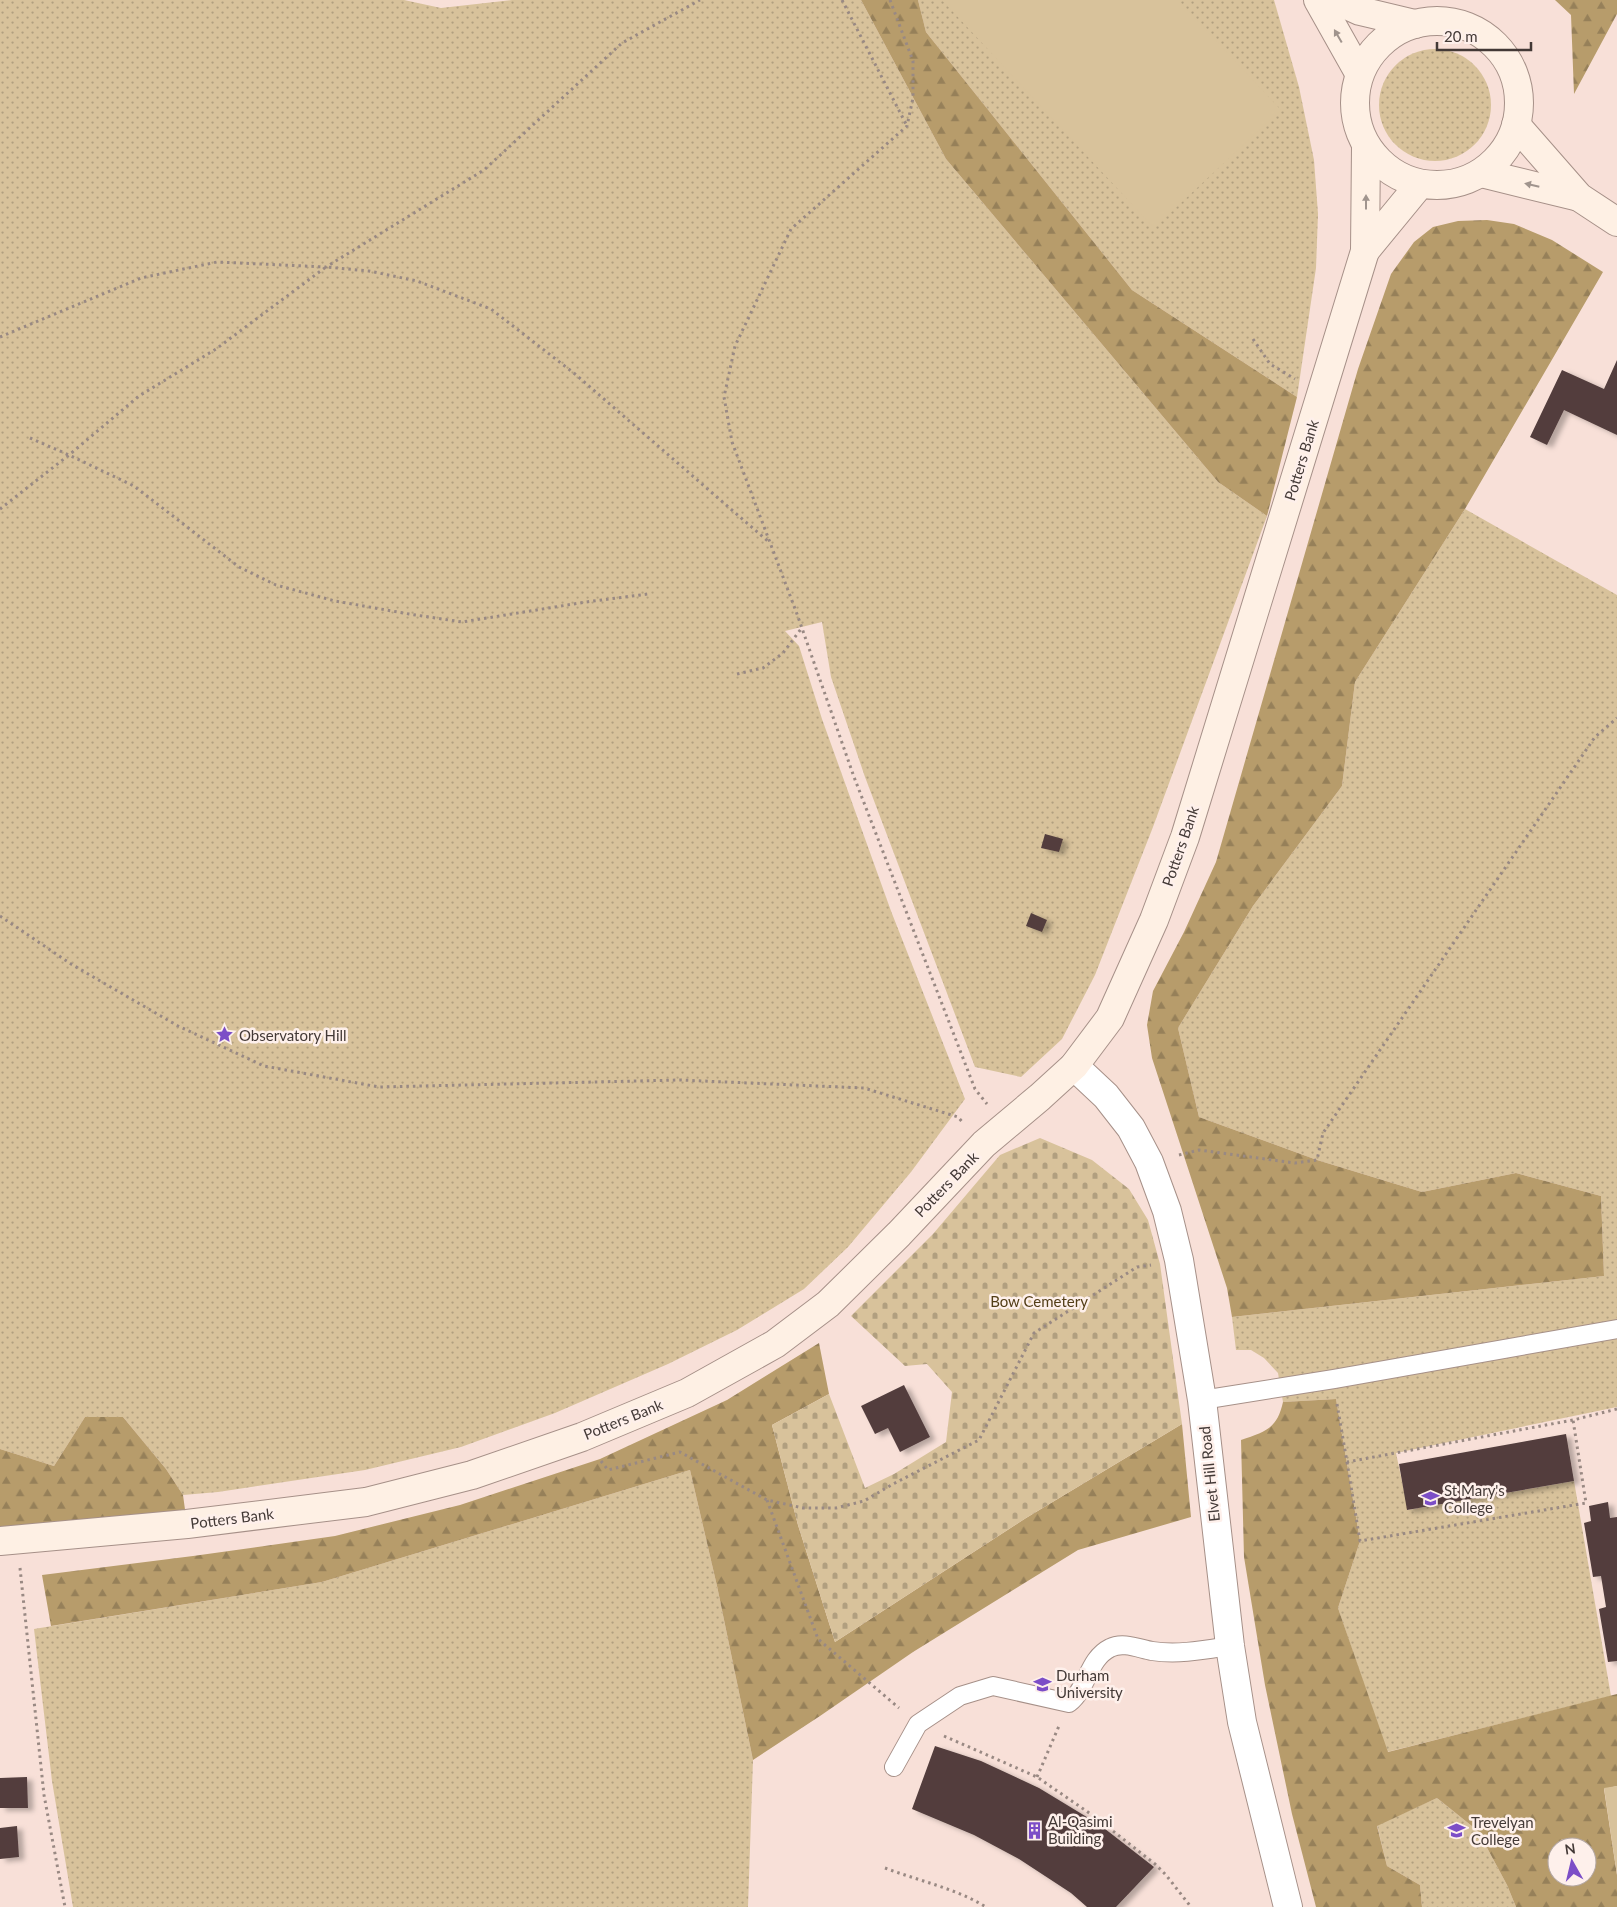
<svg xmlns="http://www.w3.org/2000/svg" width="1617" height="1907" viewBox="0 0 1617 1907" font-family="Lato,sans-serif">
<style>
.green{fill:url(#green-dots)}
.forest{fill:url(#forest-firs);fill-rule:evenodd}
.cemetery{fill:url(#cemetery-stones)}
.pitch{fill:#d8c29b}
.building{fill:#523e3d;filter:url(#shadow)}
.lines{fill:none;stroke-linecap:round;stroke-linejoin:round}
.lane-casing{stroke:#a69088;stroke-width:20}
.street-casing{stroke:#a69088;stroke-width:30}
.secondary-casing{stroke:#a69088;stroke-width:30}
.path{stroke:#998983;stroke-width:3;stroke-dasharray:2.5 4;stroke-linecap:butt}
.lane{stroke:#fff;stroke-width:18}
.street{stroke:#fff;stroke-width:28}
.secondary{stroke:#fef0e4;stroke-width:28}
.oneway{fill:#a0948d}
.labels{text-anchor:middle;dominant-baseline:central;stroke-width:5;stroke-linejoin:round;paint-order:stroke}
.street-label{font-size:15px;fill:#433936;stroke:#fef0eb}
.poi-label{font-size:15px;fill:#433936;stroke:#fef0eb;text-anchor:start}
.park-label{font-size:15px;fill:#533e17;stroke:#fef0eb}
</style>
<defs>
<pattern id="green-dots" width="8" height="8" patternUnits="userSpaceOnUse" patternTransform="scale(1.25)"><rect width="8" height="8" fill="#d8c29b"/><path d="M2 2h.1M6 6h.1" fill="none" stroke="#b19f7f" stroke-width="1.8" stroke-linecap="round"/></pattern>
<pattern id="forest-firs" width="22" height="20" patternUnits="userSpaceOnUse" patternTransform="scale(1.25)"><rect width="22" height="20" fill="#b79c6b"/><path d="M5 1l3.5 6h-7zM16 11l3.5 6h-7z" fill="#968059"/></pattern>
<pattern id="cemetery-stones" width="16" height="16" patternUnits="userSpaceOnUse" patternTransform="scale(1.25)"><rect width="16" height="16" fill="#d8c29b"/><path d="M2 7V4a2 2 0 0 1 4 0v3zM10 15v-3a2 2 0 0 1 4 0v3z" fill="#b19f7f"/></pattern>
<filter id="shadow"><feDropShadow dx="5.5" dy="3" stdDeviation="2.5" flood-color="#0004"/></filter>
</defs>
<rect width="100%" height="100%" fill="#f8e0d8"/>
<g class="green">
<path d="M0,0H404L441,8L512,0H861L946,159L1218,482L1267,516L1153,827L1095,975L1062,1039L1021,1077L975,1067L865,777L831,677L822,622L785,631L799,646L822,719L891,911L965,1099L911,1172L848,1247L804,1289L737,1330L668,1364L555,1413L461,1447L365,1470L218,1492L183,1495L166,1469L123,1417H85L54,1466L0,1449Z"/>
<path d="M918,0H1274L1299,87L1314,160L1318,214L1316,268L1297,397L1132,290L926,32Z"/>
<circle cx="1435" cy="105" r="56"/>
<path d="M1465,509L1617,595V1407L1396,1453L1408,1510L1574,1481L1611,1696L1387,1752L1338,1608L1360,1541L1336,1399L1283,1402L1278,1373L1264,1358L1251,1350H1236L1232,1317L1604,1276L1601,1196L1516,1173L1422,1192L1317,1160L1199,1117L1178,1028L1253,906L1342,786L1355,682Z"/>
<path d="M690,1470L717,1586L753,1760L748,1907H73L52,1781L34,1629L322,1582Z"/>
<path d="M1437,1798L1478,1831L1507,1885L1516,1907H1422L1420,1885L1387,1866L1377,1825Z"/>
</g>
<g class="forest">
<path d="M861,0H918L926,32L1132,290L1297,397L1267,516L1218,482L946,159Z"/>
<path d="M1555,0H1617V14L1574,94L1571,15Z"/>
<path d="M1487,220L1514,224L1552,240L1603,272L1465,509L1355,682L1342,786L1253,906L1178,1028L1199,1117L1317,1160L1422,1192L1516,1173L1601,1196L1604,1276L1232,1317L1227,1288L1152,1058L1147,1025L1153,991L1184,932L1216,862L1358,369L1391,274L1414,242L1433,227L1458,221Z"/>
<path d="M819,1343L829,1394L772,1425L798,1525L835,1642L1026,1518L1182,1424L1191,1517L1078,1550L913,1652L820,1716L753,1760L717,1586L690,1470L322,1582L51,1626L42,1575L193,1556L335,1536L460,1505L600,1459L727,1400Z"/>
<path d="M1336,1399L1360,1541L1338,1608L1388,1752L1617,1694V1786L1604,1789L1617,1875V1907H1516L1507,1885L1478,1831L1437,1798L1377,1826L1387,1866L1420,1885L1422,1907H1316L1292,1814L1265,1685L1244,1557L1241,1440C1265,1432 1277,1429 1283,1402ZM1557,1847H1587V1877H1557Z"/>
<path d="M85,1417H123L166,1469L183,1495L187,1524L0,1541V1449L54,1466Z"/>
</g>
<path class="cemetery" d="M1040,1138L1092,1160L1129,1189L1148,1220L1160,1264L1182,1424L1026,1518L835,1642L798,1525L772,1425L829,1394L865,1488L894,1474L946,1442L952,1392L927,1364L905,1366L851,1316L933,1234L1000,1155Z"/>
<g class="pitch">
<path d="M942,0H1178L1281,110L1154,228Z"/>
<path d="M1617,1786V1875L1604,1788Z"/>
</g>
<g class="building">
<path d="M1617,360V435L1564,410L1547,445L1530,437L1562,370L1604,389Z"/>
<path d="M1045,834L1063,839L1059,852L1041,848Z"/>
<path d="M1031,913L1047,920L1042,932L1026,926Z"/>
<path d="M904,1385L930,1437L900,1452L888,1428L875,1434L861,1406Z"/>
<path d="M1566,1434L1574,1481L1407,1510L1399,1464Z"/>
<path d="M1608,1502L1610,1518L1617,1517V1661L1608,1662L1599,1609L1606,1607L1601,1576L1593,1577L1584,1523L1591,1521L1589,1506Z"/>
<path d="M935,1746L981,1761L1039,1788L1100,1825L1154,1867L1116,1907H1087L1071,1893L1019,1859L974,1835L912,1809Z"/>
<path d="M27,1777L28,1808H0V1778Z"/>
<path d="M17,1826L19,1857L0,1859V1828Z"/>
</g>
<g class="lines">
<defs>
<g id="lane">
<path d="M1202,1400L1334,1379L1617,1329"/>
<path d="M894,1767L918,1724L960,1696L993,1686L1069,1703C1088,1688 1088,1659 1110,1648C1123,1641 1140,1649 1152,1651C1178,1655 1204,1650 1230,1646"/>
</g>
<path id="street" d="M1074,1066L1106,1096L1131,1128L1149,1162L1167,1211L1179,1260L1202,1400L1230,1646L1242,1722L1288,1907"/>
<g id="secondary">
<path d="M1318,0L1359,73"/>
<path d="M1336,0L1360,11L1415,24"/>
<circle cx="1437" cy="103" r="82"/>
<path d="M1516,125L1579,197L1617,222"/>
<path d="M1481,173L1579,197"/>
<path d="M1365,251L1420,184"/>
<path d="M0,1541L187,1524L366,1502L472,1475L582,1437L687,1393L775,1344L828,1304L899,1234L984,1144L1040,1097L1074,1066L1110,1018L1154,920L1185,837L1365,251L1366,147"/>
</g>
</defs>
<use href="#lane" class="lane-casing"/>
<use href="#street" class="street-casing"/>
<use href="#secondary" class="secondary-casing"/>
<g class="path">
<path d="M842,0L907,126"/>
<path d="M890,0L913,61V98L907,126L791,229L735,346L724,397L732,442L797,614L854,777L975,1089L987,1104"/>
<path d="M0,337L141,278L217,262L326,267L484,170L622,43L700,0"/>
<path d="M1253,339L1270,364L1295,379"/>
<path d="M30,438L69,455L134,486L239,567L276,585L335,601L409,614L462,622L586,602L648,594"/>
<path d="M0,509L69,455L139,396L216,349L326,267L369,271L417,281L491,309L575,374L770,543"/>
<path d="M737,674L763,668L783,653L801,629"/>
<path d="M0,916L71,964L178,1026L264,1066L379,1087L680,1080L864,1088L958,1117L964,1124"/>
<path d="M1179,1155L1199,1150L1295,1163L1317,1160L1323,1133L1595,737L1617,718"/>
<path d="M1337,1404L1347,1462L1573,1420L1617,1409"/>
<path d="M601,1461L608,1470L680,1452L767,1500L803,1508H836L864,1501L893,1484L979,1440L1034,1333L1137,1267L1151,1265"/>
<path d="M1347,1462L1360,1541L1586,1503L1573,1420"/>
<path d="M767,1500L818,1639L899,1708"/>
<path d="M20,1568L44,1795L65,1907"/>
<path d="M944,1736L1037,1777L1095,1817L1155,1864L1166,1875L1191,1907"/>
<path d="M1037,1777L1059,1726"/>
<path d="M885,1868C919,1881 955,1888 986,1907"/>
</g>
<use href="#lane" class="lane"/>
<use href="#street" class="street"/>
<use href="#secondary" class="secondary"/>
</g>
<defs><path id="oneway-solid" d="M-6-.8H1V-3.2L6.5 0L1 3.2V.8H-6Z" transform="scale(1.25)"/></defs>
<g class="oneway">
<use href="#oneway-solid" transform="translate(1338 36) rotate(-120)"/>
<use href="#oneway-solid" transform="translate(1532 185) rotate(-167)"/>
<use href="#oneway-solid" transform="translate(1366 202) rotate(-90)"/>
</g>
<defs>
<symbol id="sight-bare" viewBox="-9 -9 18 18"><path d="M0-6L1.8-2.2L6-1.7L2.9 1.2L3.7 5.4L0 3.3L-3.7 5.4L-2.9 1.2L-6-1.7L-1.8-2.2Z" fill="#7c4ec7" stroke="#fef0eb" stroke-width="2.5" paint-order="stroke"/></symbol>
<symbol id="university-bare" viewBox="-9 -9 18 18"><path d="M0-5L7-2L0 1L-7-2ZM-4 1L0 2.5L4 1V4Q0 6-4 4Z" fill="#7c4ec7" stroke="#fef0eb" stroke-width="2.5" paint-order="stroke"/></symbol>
<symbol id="building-bare" viewBox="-9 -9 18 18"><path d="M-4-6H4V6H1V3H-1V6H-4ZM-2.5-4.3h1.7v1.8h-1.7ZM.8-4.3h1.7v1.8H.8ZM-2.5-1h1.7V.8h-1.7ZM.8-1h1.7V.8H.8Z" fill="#7c4ec7" stroke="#fef0eb" stroke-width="2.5" paint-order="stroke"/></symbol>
</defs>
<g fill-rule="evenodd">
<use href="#sight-bare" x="212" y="1022" width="25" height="25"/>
<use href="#university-bare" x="1418" y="1486" width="25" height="25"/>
<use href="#university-bare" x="1030" y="1672" width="25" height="25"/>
<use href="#building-bare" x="1022" y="1818" width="25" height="25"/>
<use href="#university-bare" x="1444" y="1818" width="25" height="25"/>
</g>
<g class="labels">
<g class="street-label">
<text transform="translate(1301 460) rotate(-73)">Potters Bank</text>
<text transform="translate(1180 846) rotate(-71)">Potters Bank</text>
<text transform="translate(946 1184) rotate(-46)">Potters Bank</text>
<text transform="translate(623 1419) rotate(-22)">Potters Bank</text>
<text transform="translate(1209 1474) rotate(-96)">Elvet Hill Road</text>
<text transform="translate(232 1518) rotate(-7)">Potters Bank</text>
</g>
<g class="poi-label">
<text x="239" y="1035">Observatory Hill</text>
<text x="1444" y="1490">St Mary's<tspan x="1444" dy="17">College</tspan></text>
<text x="1056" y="1675">Durham<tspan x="1056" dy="17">University</tspan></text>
<text x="1048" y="1821">Al-Qasimi<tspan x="1048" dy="17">Building</tspan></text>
<text x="1471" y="1822">Trevelyan<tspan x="1471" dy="17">College</tspan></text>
</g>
<g class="park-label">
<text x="1039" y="1301">Bow Cemetery</text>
</g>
</g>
<g transform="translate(1572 1862) rotate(352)"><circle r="24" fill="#fef0eb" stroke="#b3a7a3"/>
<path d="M0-4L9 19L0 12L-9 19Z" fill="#7c4ec7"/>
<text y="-8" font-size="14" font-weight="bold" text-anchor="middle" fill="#433936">N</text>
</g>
<path d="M1437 42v8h94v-8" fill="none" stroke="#433936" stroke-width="2.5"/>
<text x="1444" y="42" font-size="15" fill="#433936" stroke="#fef0eb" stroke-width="4" paint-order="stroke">20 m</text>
</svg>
